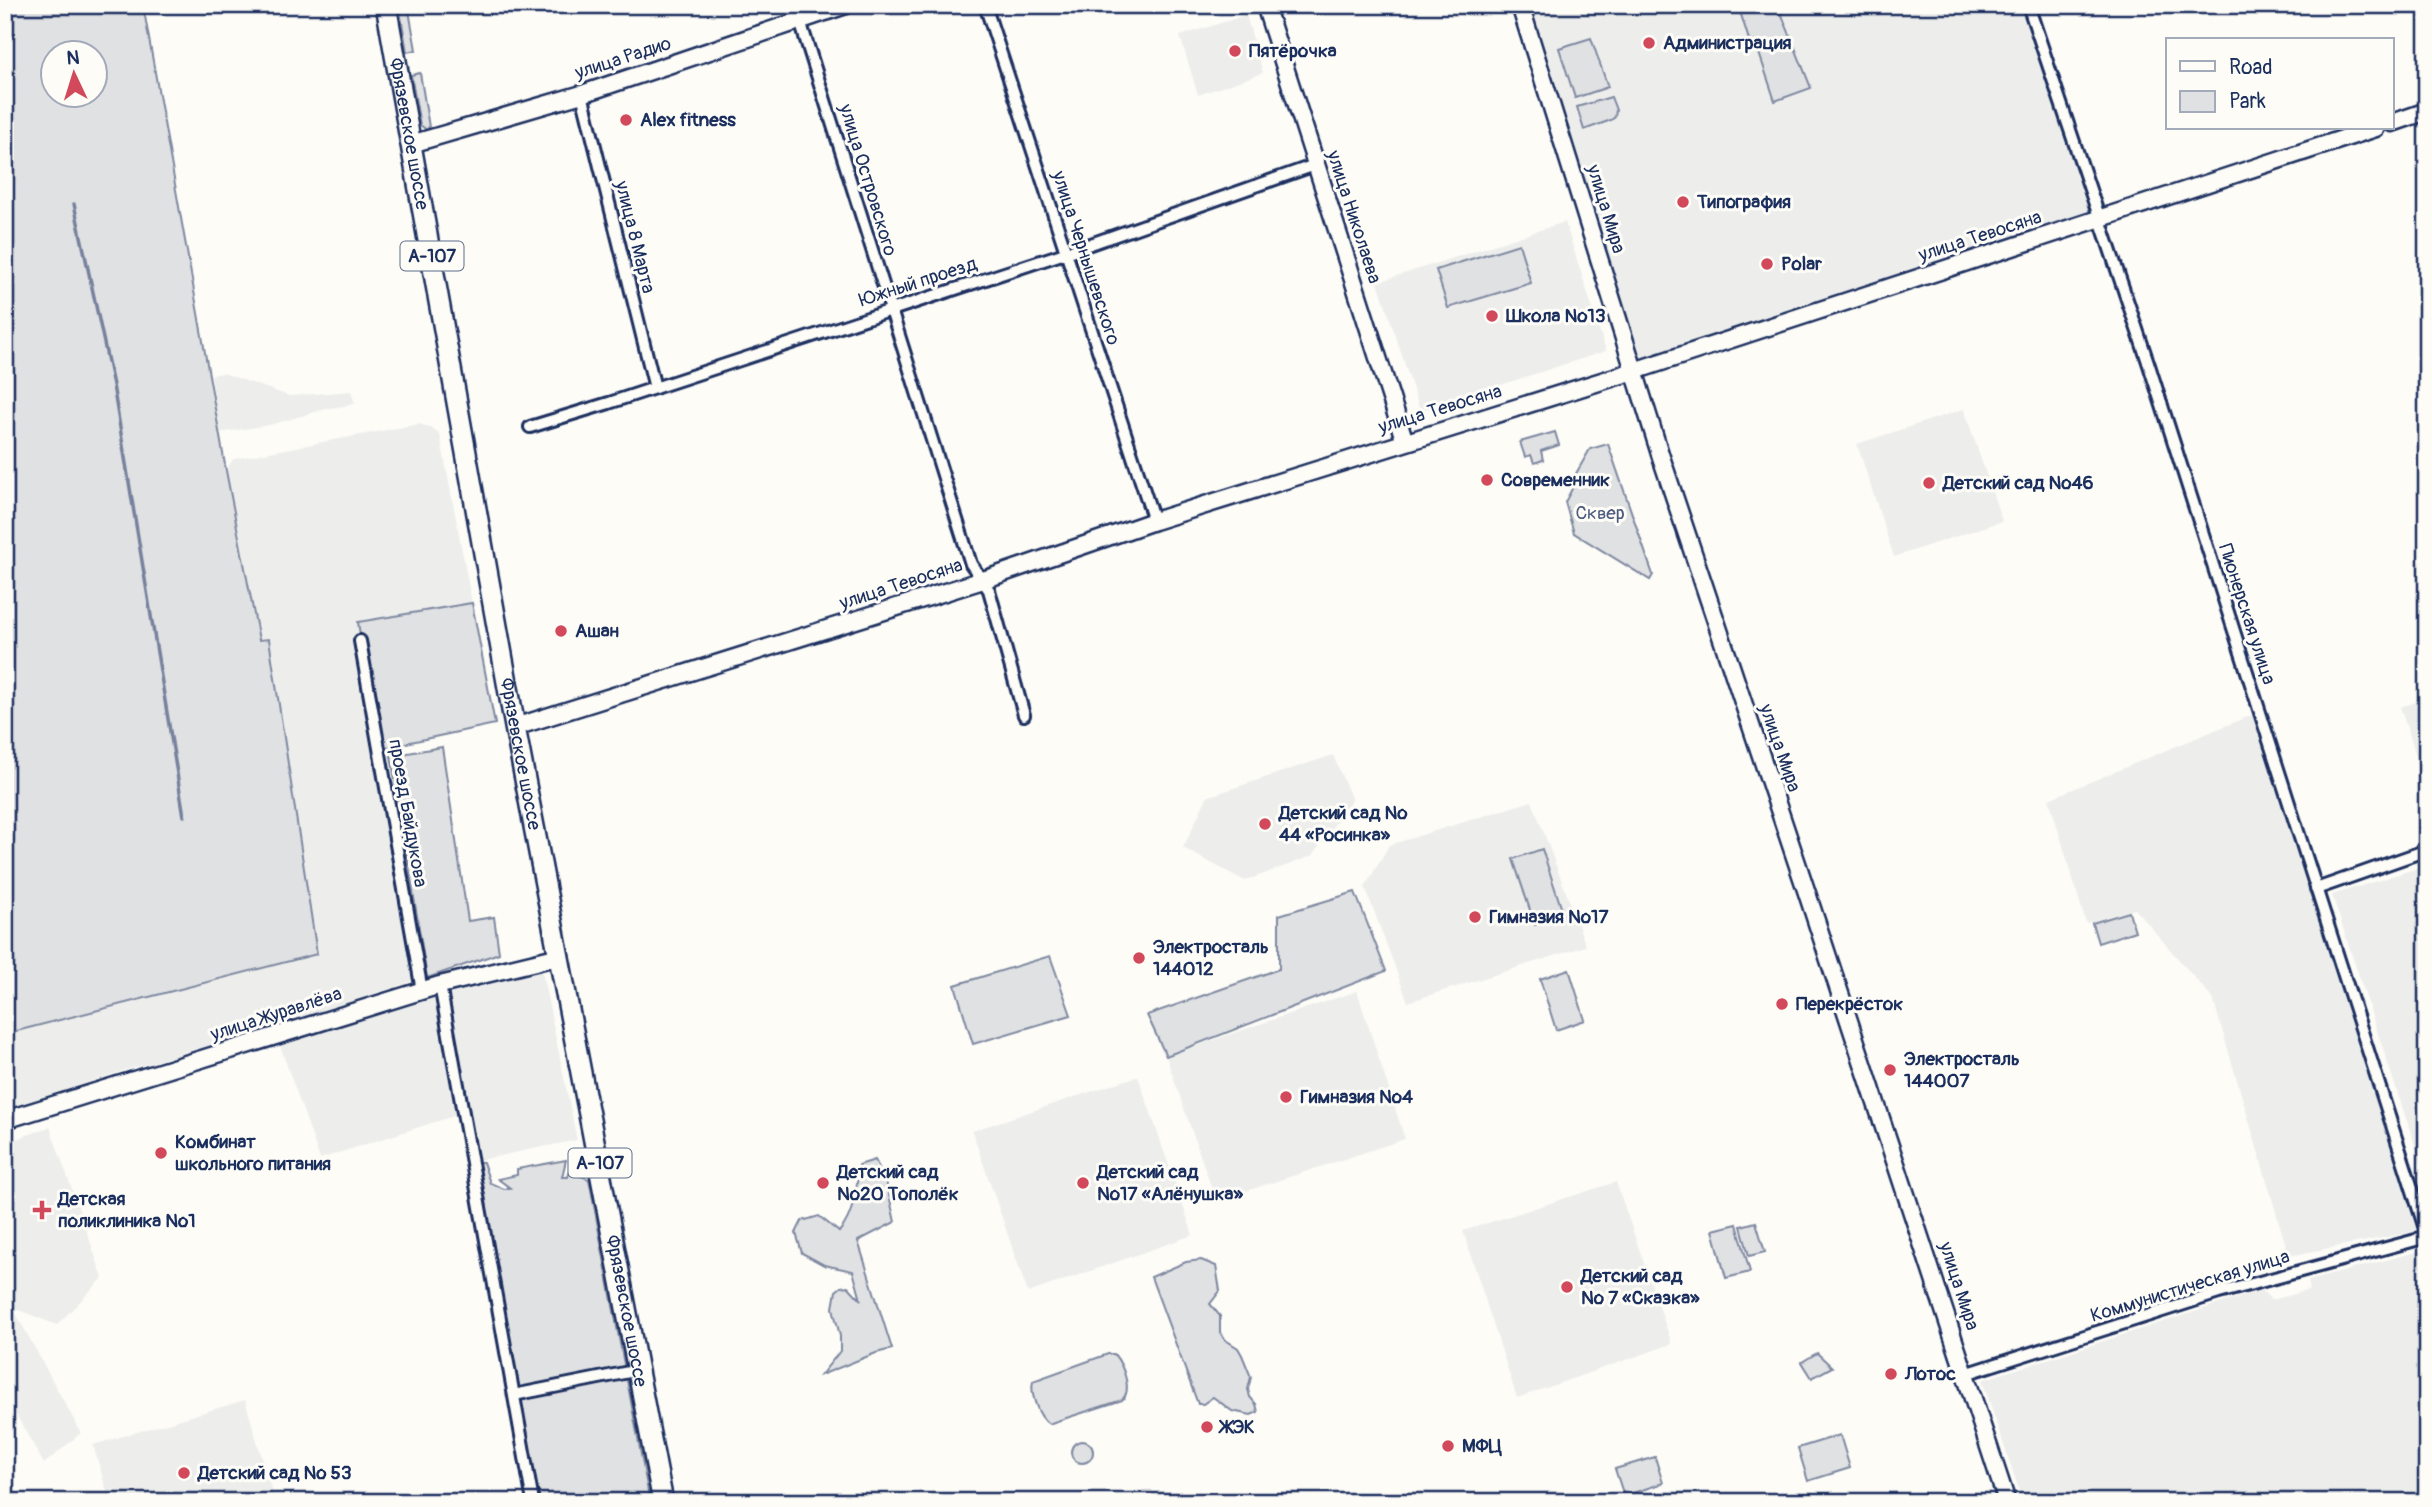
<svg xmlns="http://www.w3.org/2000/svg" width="2432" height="1507" viewBox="0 0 2432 1507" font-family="Pangolin,sans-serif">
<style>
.built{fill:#edeeec}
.green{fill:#e0e1e3;stroke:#7e88a0;stroke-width:2;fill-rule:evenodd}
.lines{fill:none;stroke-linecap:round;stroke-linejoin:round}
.stream{stroke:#76819c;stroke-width:3.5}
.street-casing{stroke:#1b2f5e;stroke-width:16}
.secondary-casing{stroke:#1b2f5e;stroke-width:21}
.highway-casing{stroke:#1b2f5e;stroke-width:24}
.street{stroke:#fdfcf7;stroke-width:10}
.secondary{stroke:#fdfcf7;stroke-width:16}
.highway{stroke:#fdfcf7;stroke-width:19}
.poi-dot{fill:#d1495b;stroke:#fdfcf7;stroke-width:2.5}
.labels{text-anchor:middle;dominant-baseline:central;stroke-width:6;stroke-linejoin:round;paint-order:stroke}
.shield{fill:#fdfcf7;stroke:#5f6c8c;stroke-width:2}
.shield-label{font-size:18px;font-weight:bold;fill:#1b2f5e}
.poi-label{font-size:19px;font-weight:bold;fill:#1b2f5e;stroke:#fdfcf7;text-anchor:start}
.street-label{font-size:19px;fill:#1b2f5e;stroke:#fdfcf7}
.park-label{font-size:19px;fill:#4c5c7f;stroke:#fdfcf7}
</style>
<rect width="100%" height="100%" fill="#fdfcf7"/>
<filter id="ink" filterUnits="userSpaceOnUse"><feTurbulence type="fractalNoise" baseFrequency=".0143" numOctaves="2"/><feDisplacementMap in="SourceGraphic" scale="14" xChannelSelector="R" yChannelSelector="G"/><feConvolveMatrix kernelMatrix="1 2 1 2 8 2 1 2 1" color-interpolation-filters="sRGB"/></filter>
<g filter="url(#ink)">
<g class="built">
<path d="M1520,5H2028L2101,219L1634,371Z"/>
<path d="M1246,15L1263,73L1198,95L1180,36Z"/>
<path d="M1565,222L1606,351L1420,411L1378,282Z"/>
<path d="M223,373L289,396L351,391L355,404L326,409L270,425L219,433L211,375Z"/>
<path d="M1964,409L2002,521L1894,557L1857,444Z"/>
<path d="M419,424L431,428L440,435L472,603L358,623L414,981L254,1033L132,1068L5,1110V1034L317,954L268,639L259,640L227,476L228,467L233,459Z"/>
<path d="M2427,699V788L2400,707Z"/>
<path d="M2254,714L2418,1231L2289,1256L2213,999L2135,909L2086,923L2049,799Z"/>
<path d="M1333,755L1352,800L1312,856L1245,881L1183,848L1207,797Z"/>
<path d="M1532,801L1586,946L1408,1002L1365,887L1389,845Z"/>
<path d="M2427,865V1182L2332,895Z"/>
<path d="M541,967L577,1140L475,1161L466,1112L320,1159L279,1043L426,997Z"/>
<path d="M1357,991L1405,1139L1216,1201L1166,1056Z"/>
<path d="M1138,1076L1193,1235L1028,1293L972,1131Z"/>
<path d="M50,1127L103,1278L57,1325L13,1308L81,1433L44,1464L5,1395V1143Z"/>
<path d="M1616,1182L1672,1344L1517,1398L1463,1231Z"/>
<path d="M2427,1249V1502H2023L1982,1380L2262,1290L2271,1300L2310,1290L2308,1281Z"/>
<path d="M245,1400L275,1502H110L93,1445Z"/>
</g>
<g class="green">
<path d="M5,5H143L227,476L259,640L269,639L317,954L5,1034ZM52,52H94V94H52Z"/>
<path d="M399,5H408L416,50L407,52Z"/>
<path d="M1738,5H1778L1811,88L1775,101L1756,44L1749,40Z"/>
<path d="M1591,38L1608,87L1575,98L1559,48Z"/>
<path d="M420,73L429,127L427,130L420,125L411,75Z"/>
<path d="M1611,97L1616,110L1615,117L1611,120L1584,130L1577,107Z"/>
<path d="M1519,244L1531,283L1448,308L1436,270Z"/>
<path d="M1555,432L1559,445L1541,451L1543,460L1534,463L1531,455L1525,457L1520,442Z"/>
<path d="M1608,444L1653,575L1650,580L1574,533L1565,502L1574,485V477L1590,449Z"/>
<path d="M472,603L495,724L378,749L358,622Z"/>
<path d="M442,747L468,921L494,917L499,953L427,978L391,756Z"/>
<path d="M1542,849L1564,916L1535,925L1513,859Z"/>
<path d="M1355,892L1386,971L1166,1056L1147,1015L1279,969V915Z"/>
<path d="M2129,912L2135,931L2098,943L2092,923Z"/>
<path d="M1050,956L1071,1015L973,1044L955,985Z"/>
<path d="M1569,969L1585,1020L1556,1030L1540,979Z"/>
<path d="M574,1157L578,1175L589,1179L650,1502H534L478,1162H483L490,1183L504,1189L510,1188L498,1179L517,1175V1169L566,1160L562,1177H568Z"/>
<path d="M875,1160L886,1181L895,1222L858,1241L892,1349L876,1353L821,1375L840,1351V1336L833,1308L836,1291L841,1287L848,1286L861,1300L853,1271L824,1265L802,1253L796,1233L802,1221L819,1216L839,1232C854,1215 857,1187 859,1165Z"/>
<path d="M1756,1222L1765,1252L1749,1256L1741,1226Z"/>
<path d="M1737,1224L1750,1272L1726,1278L1713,1230Z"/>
<path d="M1201,1260L1216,1266L1220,1291L1210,1304L1220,1316V1332L1224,1339L1238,1348L1242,1355L1251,1377L1248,1389L1250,1397L1256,1404L1258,1412L1251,1415L1232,1411L1213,1397L1203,1404H1198L1151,1277L1186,1262Z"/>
<path d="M1817,1353L1832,1367L1812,1378L1802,1362Z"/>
<path d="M1108,1354H1114C1123,1365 1133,1390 1122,1400L1054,1422L1049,1424C1038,1417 1030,1393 1033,1381Z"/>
<path d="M1840,1435L1850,1468L1808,1481L1798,1448Z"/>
<circle cx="1082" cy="1452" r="11"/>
<path d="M1655,1457L1663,1483L1624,1496L1615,1469Z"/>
</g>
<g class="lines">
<path class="stream" d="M74,204L113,385L184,816"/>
<defs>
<g id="street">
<path d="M795,5L971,564L989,590L1024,715"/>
<path d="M985,5L1154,521"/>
<path d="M2028,5L2149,365L2427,1235"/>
<path d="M582,94L655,388"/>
<path d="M530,427L609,403L1065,253L1315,165"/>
<path d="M360,641L422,991"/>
<path d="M2316,889L2427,850"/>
<path d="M440,985L533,1502"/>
<path d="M1965,1374L2219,1293L2427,1237"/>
<path d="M514,1395L639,1370"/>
</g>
<g id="secondary">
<path d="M1265,5L1405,442"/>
<path d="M1520,5L1661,457L1807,893L2007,1502"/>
<path d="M2392,123L2427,111"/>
<path d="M411,144L582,94L846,5"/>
<path d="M515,727L983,580L1154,521L1634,371L2376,128"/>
<path d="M5,1120L440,985L560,956"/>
</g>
<g id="highway">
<path id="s1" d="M386,5L515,727L663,1502"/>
</g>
</defs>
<use href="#street" class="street-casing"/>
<use href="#secondary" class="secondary-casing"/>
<use href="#highway" class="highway-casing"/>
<use href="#street" class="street"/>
<use href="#secondary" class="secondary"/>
<use href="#highway" class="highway"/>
</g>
</g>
<g class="poi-dot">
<circle cx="1649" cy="43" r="7"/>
<circle cx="1235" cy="51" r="7"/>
<circle cx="626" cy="120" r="7"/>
<circle cx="1683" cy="202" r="7"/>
<circle cx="1767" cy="264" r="7"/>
<circle cx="1492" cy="316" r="7"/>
<circle cx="1487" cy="480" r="7"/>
<circle cx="1929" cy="483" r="7"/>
<circle cx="561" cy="631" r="7"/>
<circle cx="1265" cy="824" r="7"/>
<circle cx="1475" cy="917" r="7"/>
<circle cx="1139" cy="958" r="7"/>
<circle cx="1782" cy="1004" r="7"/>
<circle cx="1890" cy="1070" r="7"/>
<circle cx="1286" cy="1097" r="7"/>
<circle cx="161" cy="1153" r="7"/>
<circle cx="823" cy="1183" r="7"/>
<circle cx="1083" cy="1183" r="7"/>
<path d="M38.5 1199.5h7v7h7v7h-7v7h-7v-7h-7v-7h7z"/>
<circle cx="1567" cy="1287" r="7"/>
<circle cx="1891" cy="1374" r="7"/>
<circle cx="1207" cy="1427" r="7"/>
<circle cx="1448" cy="1446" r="7"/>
<circle cx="184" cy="1473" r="7"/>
</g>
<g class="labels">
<g class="shield">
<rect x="400.5" y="241.5" width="63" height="29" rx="5"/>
<rect x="568.5" y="1148.5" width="63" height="29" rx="5"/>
</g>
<g class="shield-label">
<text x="432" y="256">А-107</text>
<text x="600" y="1163">А-107</text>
</g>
<g class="poi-label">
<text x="1663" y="43">Администрация</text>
<text x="1249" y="51">Пятёрочка</text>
<text x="640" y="120">Alex fitness</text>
<text x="1697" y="202">Типография</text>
<text x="1781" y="264">Polar</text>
<text x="1506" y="316">Школа №13</text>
<text x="1501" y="480">Современник</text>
<text x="1943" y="483">Детский сад №46</text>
<text x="575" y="631">Ашан</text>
<text x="1279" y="813">Детский сад №<tspan x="1279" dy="22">44 «Росинка»</tspan></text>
<text x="1489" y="917">Гимназия №17</text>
<text x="1153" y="947">Электросталь<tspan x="1153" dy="22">144012</tspan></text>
<text x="1796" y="1004">Перекрёсток</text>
<text x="1904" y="1059">Электросталь<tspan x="1904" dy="22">144007</tspan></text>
<text x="1300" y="1097">Гимназия №4</text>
<text x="175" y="1142">Комбинат<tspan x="175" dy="22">школьного питания</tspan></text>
<text x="837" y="1172">Детский сад<tspan x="837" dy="22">№20 Тополёк</tspan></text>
<text x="1097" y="1172">Детский сад<tspan x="1097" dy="22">№17 «Алёнушка»</tspan></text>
<text x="58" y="1199">Детская<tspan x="58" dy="22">поликлиника №1</tspan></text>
<text x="1581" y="1276">Детский сад<tspan x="1581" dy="22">№ 7 «Сказка»</tspan></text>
<text x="1905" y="1374">Лотос</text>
<text x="1221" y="1427">ЖЭК</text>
<text x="1462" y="1446">МФЦ</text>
<text x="198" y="1473">Детский сад № 53</text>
</g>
<g class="street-label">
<text transform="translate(623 58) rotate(-18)">улица Радио</text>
<text stroke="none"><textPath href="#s1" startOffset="131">Фрязевское шоссе</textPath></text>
<text transform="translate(868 180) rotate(73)">улица Островского</text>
<text transform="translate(1606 209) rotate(73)">улица Мира</text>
<text transform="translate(1354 217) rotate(72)">улица Николаева</text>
<text transform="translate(1980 236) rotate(-18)">улица Тевосяна</text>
<text transform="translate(635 237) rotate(76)">улица 8 Марта</text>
<text transform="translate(1086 258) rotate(72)">улица Чернышевского</text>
<text transform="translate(918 282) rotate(-18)">Южный проезд</text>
<text transform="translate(1440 409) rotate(-17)">улица Тевосяна</text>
<text transform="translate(901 584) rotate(-18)">улица Тевосяна</text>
<text transform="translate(2247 614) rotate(72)">Пионерская улица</text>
<text transform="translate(1780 748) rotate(71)">улица Мира</text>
<text stroke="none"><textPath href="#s1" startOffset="761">Фрязевское шоссе</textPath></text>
<text transform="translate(408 813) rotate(80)">проезд Байдукова</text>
<text transform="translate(276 1014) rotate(-18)">улица Журавлёва</text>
<text transform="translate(1959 1286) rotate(72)">улица Мира</text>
<text transform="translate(2190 1286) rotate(-17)">Коммунистическая улица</text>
<text stroke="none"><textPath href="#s1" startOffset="1328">Фрязевское шоссе</textPath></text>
</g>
<g class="park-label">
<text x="1600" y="513">Сквер</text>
</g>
</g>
<rect width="2432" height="1507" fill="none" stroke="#fdfcf7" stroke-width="28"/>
<rect x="14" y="14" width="2404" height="1479" fill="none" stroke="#1b2f5e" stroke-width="2.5" filter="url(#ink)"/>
<rect x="2166" y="38" width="228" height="91" fill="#fdfcf7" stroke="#a3aaba" stroke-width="2"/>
<rect x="2180" y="61" width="35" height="10" fill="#fdfcf7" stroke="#a3aaba" stroke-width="2"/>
<text x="2229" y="74" font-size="21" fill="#1b2f5e">Road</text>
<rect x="2180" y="91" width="35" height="21" fill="#e0e1e3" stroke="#a3aaba" stroke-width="2"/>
<text x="2229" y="108" font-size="21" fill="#1b2f5e">Park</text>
<g transform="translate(74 74) rotate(356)"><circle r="33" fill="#fdfcf7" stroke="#a3aaba" stroke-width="2"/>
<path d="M0-5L12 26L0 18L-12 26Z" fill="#d1495b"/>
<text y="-10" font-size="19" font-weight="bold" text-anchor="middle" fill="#1b2f5e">N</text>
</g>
</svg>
